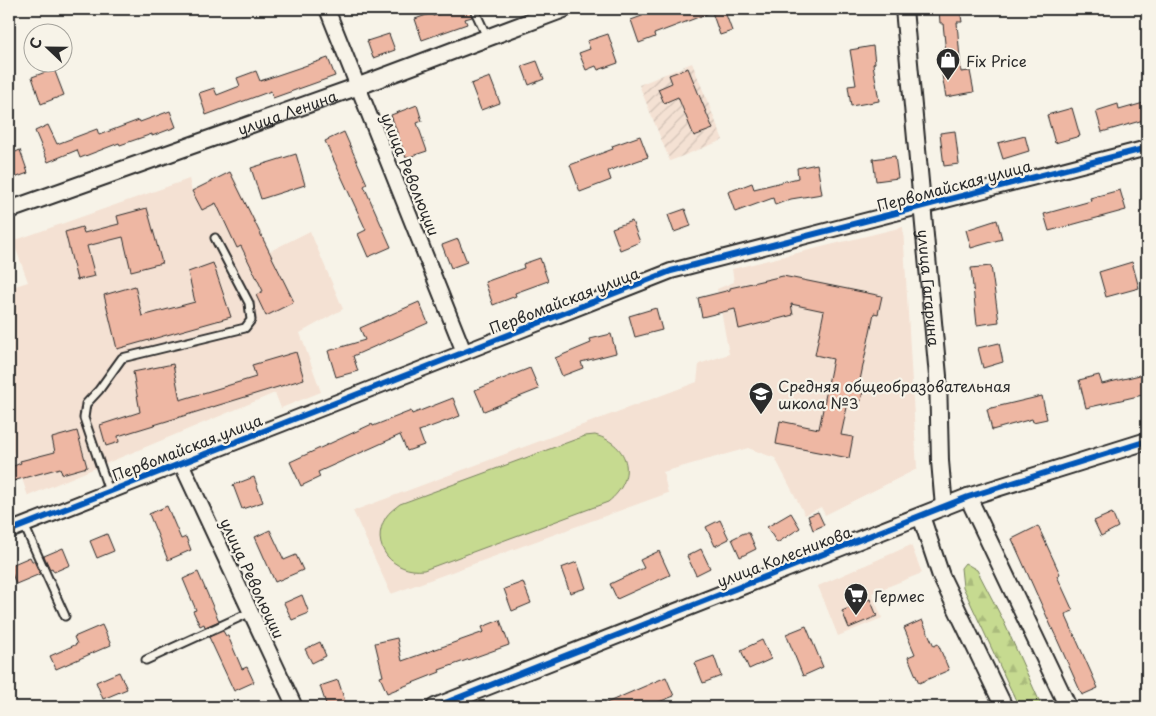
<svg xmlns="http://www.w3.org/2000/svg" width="1156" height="716" viewBox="0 0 1156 716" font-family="'Playpen Sans',sans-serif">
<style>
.built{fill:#f4e1d3}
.industrial{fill:url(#industrial-furrows)}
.forest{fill:url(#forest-firs);stroke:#78825e}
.park{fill:#c6da90;stroke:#78825e}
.building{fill:#eeb7a3;stroke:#2b2b2b}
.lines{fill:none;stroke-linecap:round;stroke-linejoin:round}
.service-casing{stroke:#2b2b2b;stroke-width:11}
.minor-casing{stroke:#2b2b2b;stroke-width:18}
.tertiary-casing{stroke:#2b2b2b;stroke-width:20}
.service{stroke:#f7f3e8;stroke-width:7}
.minor{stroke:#f7f3e8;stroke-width:14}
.tertiary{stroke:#f7f3e8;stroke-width:16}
.cycleway-casing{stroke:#f7f3e8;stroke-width:9}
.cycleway{stroke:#0057b8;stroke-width:6}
.labels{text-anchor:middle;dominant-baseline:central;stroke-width:4.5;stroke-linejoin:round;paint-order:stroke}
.poi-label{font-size:15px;fill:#2b2b2b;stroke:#f7f3e8;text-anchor:start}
.street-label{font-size:15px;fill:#2b2b2b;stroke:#f7f3e8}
</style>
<defs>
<pattern id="industrial-furrows" width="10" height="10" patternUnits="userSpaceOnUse" patternTransform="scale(1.25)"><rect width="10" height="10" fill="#f4e1d3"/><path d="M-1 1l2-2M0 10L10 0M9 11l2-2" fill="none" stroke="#d1c1b5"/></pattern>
<pattern id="forest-firs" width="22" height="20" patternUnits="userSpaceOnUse" patternTransform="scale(1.25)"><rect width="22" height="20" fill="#c6da90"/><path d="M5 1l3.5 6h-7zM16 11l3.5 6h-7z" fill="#aabb7c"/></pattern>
</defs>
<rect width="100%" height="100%" fill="#f7f3e8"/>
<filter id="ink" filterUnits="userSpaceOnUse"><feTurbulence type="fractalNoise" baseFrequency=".02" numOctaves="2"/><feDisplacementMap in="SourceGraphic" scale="10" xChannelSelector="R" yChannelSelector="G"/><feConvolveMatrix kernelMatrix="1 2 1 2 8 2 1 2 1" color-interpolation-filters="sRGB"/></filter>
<g filter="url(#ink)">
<g class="built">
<path d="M232,174L270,251L310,231L343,309L300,333L321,392L281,408L275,393L28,496L9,441V288L28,282L13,241L189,179L192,191Z"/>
<path d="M903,227L917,469L825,515L821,507L805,515L775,458L748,448L663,472L668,493L391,594L353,511L697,382L699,364L729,354L717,289L734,282L732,269Z"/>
<path d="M911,545L922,573L872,593L882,618L838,636L818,586Z"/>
</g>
<path class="industrial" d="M692,63L723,140L670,161L639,85Z"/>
<path class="forest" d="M965,563L977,570L1003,620L1042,707H1019L963,587L961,568Z"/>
<path class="park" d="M595,435C631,445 637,479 608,502L424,570C394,574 368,546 386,517C389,512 395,508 400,504L585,436Z"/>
<g class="building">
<path d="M453,9H469L472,17L465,19L467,24L422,40L415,19L432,13L433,16Z"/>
<path d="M661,9H724L732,31L720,35L712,12L654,34L655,37L639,43L631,20Z"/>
<path d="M939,9H960L962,22H957L961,72L970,71L974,92L946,97L942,75L948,74L943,23H940Z"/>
<path d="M389,34L395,50L373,58L367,41Z"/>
<path d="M608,34L618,63L598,70L596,66L586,70L579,53L590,49L587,41Z"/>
<path d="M873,46L875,63L873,64L879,101L851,106L848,86L856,85L850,50Z"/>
<path d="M328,58L335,76L273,98L271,91L206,115L199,93L214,88L217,95L240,86L237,78L256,71L260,81Z"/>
<path d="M537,61L544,79L529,85L522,66Z"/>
<path d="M688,68L713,129L694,136L678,97L664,103L658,89L672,83L669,75Z"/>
<path d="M54,69L64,95L41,104L32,77Z"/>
<path d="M490,77L500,103L481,110L471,84Z"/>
<path d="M1147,102V119L1102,132L1096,111L1118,104L1119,110Z"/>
<path d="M417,105L422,121L417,123L427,151L406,158L391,115Z"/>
<path d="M1072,108L1080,136L1055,143L1047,115Z"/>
<path d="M170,111L176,127L152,136V134L120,145L119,143L80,158L77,150L48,162L35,131L48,125L57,144L97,129L99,135L139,120L140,122Z"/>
<path d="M955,131L959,164L944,166L940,133Z"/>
<path d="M344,132L367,184L364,186L391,247L368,257L358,234L366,230L325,141Z"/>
<path d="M640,136L648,157L608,171L611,180L580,192L570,165L613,149L612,146Z"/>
<path d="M1025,136L1029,151L1003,159L998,143Z"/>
<path d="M20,150L28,173L9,180V155Z"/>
<path d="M296,154L305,185L261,199L251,168Z"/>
<path d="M895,156L898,178L876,181L873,159Z"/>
<path d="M817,164L822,194L791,199L775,205L773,198L735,212L728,192L752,183L754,189L798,178L797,168Z"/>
<path d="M230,172L294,302L266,316L256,295L263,291L241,246L237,248L216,203L202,210L192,191Z"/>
<path d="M1120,190L1126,210L1049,231L1044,214L1091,201L1090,198Z"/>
<path d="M147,208L162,263L131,271L123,237L87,246L95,276L77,280L65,232L82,227L84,233L119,224L117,216Z"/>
<path d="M685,209L691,226L674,232L668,215Z"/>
<path d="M997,220L1002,239L971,248L966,230Z"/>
<path d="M632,221L640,242L620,250L612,228Z"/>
<path d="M458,239L467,262L451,268L442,245Z"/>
<path d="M540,258L548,281L515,293L516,296L493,305L485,282L524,268L523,264Z"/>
<path d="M1132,262L1139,288L1106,297L1099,272Z"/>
<path d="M213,263L231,317L117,349L104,295L135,286L142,316L195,302L188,272Z"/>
<path d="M991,266L999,322L977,325L971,268Z"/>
<path d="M783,276L882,296L878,314L874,313L859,385L864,386L861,401L849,398L841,435L853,437L849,458L776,444L780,421L819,429L833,359L815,355L824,311L791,304L793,315L739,329L735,309L702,317L698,298L730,290V288Z"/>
<path d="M419,302L428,323L353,356L358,371L336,377L328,351L365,340L360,328Z"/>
<path d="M656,308L662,330L635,337L629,316Z"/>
<path d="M611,334L616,353L581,362L583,368L562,376L555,358L591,343L590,339Z"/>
<path d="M999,343L1003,362L983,368L978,348Z"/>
<path d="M296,352L304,379L118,436L119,442L106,446L100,425L140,412L133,372L173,364L180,400L256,377L252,365Z"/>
<path d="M530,368L539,389L484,411L475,390Z"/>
<path d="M1144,374L1147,394L1086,408L1079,380L1099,375L1102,384Z"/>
<path d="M1042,396L1047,419L1033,422L1032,419L992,430L987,409Z"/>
<path d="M453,398L460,416L419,431L424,445L407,451L400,435L318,472L320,477L301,486L290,462L372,424L373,426L411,411L412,414Z"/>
<path d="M77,431L87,467L62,474L60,468L9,482V468L21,463L20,461L55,452L52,438Z"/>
<path d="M254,477L263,502L242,509L233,485Z"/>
<path d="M167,506L181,539L186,537L191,550L168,560L149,514Z"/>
<path d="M818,512L824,525L813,530L808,516Z"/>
<path d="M791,513L800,528L777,543L767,527Z"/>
<path d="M1112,513L1118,527L1101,536L1094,521Z"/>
<path d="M720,520L729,539L715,546L706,527Z"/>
<path d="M1038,526L1060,574L1057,576L1073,611L1065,614L1098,688L1082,695L1012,539Z"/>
<path d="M270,530L284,560L296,555L303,570L275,582L255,537Z"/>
<path d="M744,533H749L756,549L740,557L732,539Z"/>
<path d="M107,534L114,551L97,558L90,541Z"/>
<path d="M63,548L70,565L54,572L52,568L50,569L44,556Z"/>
<path d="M701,549L710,568L696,575L687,556Z"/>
<path d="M659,551L670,575L617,599L610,584L644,568L640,560Z"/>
<path d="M30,557L32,561H34L40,574L16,584L9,566Z"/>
<path d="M577,562L586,588L570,593L561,568Z"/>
<path d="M198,572L219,621L205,627L204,624L200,626L193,611L196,610L183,579Z"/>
<path d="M523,582L531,603L512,611L504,589Z"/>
<path d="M302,595L309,613L292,620L284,603Z"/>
<path d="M870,599L877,616L849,628L842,611Z"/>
<path d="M500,620L509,645L439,670L440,672L387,693L380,677L383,676L375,643L397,638L402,661L484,632L482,627Z"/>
<path d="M922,620L934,646L938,644L949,670L919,683L908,657L915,654L904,628Z"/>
<path d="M102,625L111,645L56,669L50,656L77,644L74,637Z"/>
<path d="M806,626L823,667L803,676L786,634Z"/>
<path d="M223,631L226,636H228L242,669L247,667L254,682L234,691L209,637Z"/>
<path d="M762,640L771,659L749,669L741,650Z"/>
<path d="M320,642L326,656L312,663L305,649Z"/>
<path d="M714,656L721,676L703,683L695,663Z"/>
<path d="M119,672L127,689L103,699L96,682Z"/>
<path d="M666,677L674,696L646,707H597Z"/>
<path d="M338,680L347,707H327L320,686Z"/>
</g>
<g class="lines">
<defs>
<g id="service">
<path d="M474,9L487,37"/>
<path d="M109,491L84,418L86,404L99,390L122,358L245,328L251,320L249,303L215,238"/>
<path d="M24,525L65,616"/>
<path d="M146,660L251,612"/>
</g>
<g id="minor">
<path d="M327,9L464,352"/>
<path d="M181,463L295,707"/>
<path d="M9,531L671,271L1147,148"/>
</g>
<g id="tertiary">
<path id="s1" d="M904,9L938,376L940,461L944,507"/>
<path id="s2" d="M9,210L359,86L564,9"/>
<path d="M968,497L1068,707"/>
<path d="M921,516L941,576L1004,707"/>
<path d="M435,707L968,497L1147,441"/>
</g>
</defs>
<use href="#service" class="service-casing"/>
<use href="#minor" class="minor-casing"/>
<use href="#tertiary" class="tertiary-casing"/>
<use href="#service" class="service"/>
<use href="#minor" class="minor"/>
<use href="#tertiary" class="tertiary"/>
<defs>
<g id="cycleway">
<path d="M9,531L671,271L1147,148"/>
<path d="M435,707L968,497L1147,441"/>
</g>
</defs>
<use href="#cycleway" class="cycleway-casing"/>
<use href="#cycleway" class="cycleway"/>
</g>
</g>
<defs>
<symbol id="shop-pin" viewBox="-11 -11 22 30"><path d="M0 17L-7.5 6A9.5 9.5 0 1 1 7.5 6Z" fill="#2b2b2b" stroke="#f7f3e8"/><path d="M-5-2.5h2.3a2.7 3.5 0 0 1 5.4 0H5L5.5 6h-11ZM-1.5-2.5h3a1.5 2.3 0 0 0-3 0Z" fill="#fff"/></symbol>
<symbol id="school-pin" viewBox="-11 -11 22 30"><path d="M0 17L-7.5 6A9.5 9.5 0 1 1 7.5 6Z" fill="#2b2b2b" stroke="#f7f3e8"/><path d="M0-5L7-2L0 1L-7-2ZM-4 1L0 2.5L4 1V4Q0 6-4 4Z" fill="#fff"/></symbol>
<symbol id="supermarket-pin" viewBox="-11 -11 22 30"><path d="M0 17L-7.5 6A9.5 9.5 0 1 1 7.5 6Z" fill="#2b2b2b" stroke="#f7f3e8"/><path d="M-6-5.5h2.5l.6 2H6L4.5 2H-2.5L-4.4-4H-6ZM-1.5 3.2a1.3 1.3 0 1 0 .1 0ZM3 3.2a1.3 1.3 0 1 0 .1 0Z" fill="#fff"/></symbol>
</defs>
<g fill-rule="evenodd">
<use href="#shop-pin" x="934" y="46" width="28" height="38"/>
<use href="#school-pin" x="747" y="380" width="28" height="38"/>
<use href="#supermarket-pin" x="842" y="581" width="28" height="38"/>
</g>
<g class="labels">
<g class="poi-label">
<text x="966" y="60">Fix Price</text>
<text x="778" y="385">Средняя общеобразовательная<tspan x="778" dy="17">школа №3</tspan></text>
<text x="874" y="595">Гермес</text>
</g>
<g class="street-label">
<text stroke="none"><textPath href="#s2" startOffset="295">улица Ленина</textPath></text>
<text transform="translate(411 174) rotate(68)">улица Революции</text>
<text transform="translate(954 185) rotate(-15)">Первомайская улица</text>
<text stroke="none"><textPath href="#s1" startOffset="280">улица Гагарина</textPath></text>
<text transform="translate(564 300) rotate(-21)">Первомайская улица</text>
<text transform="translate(187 447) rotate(-21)">Первомайская улица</text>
<text transform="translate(784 556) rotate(-21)">улица Колесникова</text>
<text transform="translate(253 578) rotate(65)">улица Революции</text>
</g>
</g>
<rect width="1156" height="716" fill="none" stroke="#f7f3e8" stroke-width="30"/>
<rect x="15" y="15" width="1126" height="686" fill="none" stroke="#2b2b2b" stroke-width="2" filter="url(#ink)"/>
<g transform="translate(48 48) rotate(292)"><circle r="24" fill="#f7f3e8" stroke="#a5a39c"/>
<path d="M0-4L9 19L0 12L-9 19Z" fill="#2b2b2b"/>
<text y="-8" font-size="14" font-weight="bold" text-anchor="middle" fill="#2b2b2b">С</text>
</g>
</svg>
